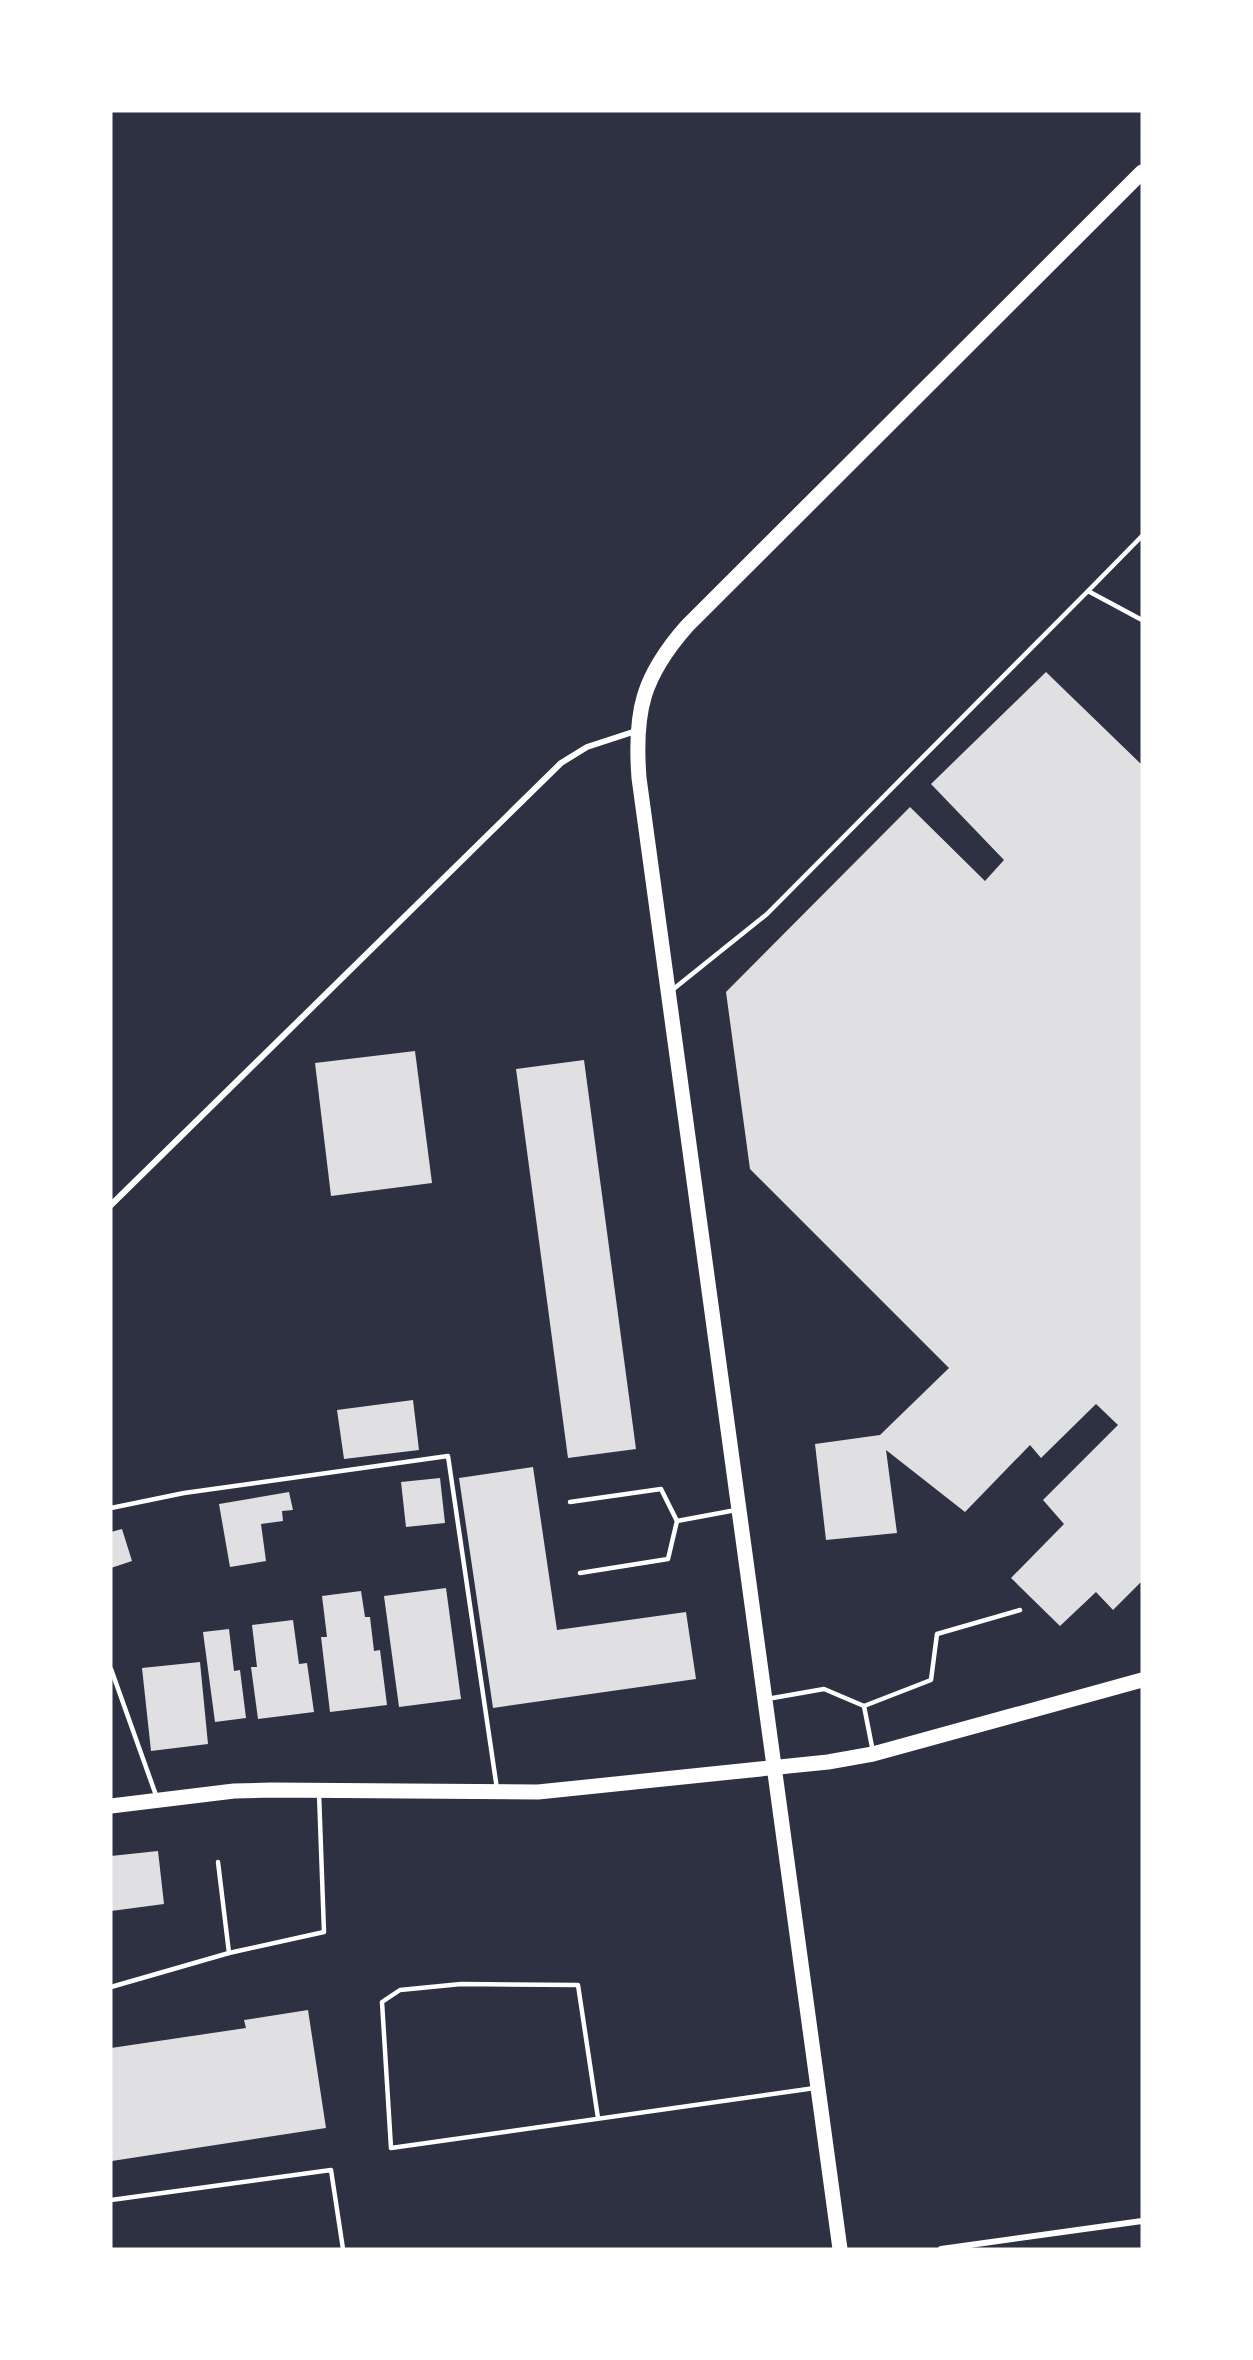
<svg xmlns="http://www.w3.org/2000/svg" width="1253" height="2360" viewBox="0 0 1253 2360" font-family="Overpass,sans-serif">
<style>
.building{fill:#e0e0e3}
.lines{fill:none;stroke-linecap:round;stroke-linejoin:round}
.service{stroke:#fff;stroke-width:4.5}
.minor{stroke:#fff;stroke-width:6}
.primary{stroke:#fff;stroke-width:15}
</style>
<rect width="100%" height="100%" fill="#2d3142"/>
<g class="building">
<path d="M1046,672L1142,765V1581L1113,1610L1096,1592L1060,1626L1011,1578L1064,1524L1043,1500L1118,1425L1096,1404L1041,1458L1030,1445L965,1512L886,1450L897,1533L826,1540L815,1444L880,1435L949,1368L750,1169L726,992L910,807L985,881L1004,860L931,784Z"/>
<path d="M415,1051L432,1183L331,1196L315,1063Z"/>
<path d="M584,1060L636,1449L568,1458L516,1069Z"/>
<path d="M413,1400L419,1450L344,1459L337,1410Z"/>
<path d="M533,1467L557,1630L686,1612L696,1679L493,1708L459,1478Z"/>
<path d="M440,1478L445,1523L406,1527L401,1482Z"/>
<path d="M289,1492L293,1510L282,1511L283,1521L261,1524L266,1561L230,1567L219,1504Z"/>
<path d="M122,1529L132,1561L111,1568V1532Z"/>
<path d="M446,1588L461,1699L399,1707L384,1596Z"/>
<path d="M361,1591L365,1617H370L374,1651L380,1650L387,1705L330,1712L321,1637H327L322,1596Z"/>
<path d="M293,1620L299,1664L307,1663L314,1712L258,1719L251,1667H257L252,1625Z"/>
<path d="M229,1629L234,1671L240,1670L246,1718L215,1722L203,1632Z"/>
<path d="M200,1662L208,1744L151,1751L142,1668Z"/>
<path d="M158,1851L164,1904L111,1911V1856Z"/>
<path d="M308,2010L326,2128L112,2161L111,2048L246,2028L244,2020Z"/>
</g>
<g class="lines">
<g class="service">
<path d="M1088,591L1142,536"/>
<path d="M671,991L767,914L1088,591L1142,620"/>
<path d="M570,1502L661,1489L677,1521L736,1510"/>
<path d="M111,1508L184,1493L448,1456L497,1789"/>
<path d="M580,1573L668,1559L677,1521"/>
<path d="M111,1669L157,1798"/>
<path d="M767,1699L824,1689L864,1706"/>
<path d="M873,1752L864,1706L931,1680L937,1634L1020,1610"/>
<path d="M229,1953L324,1932L319,1793"/>
<path d="M111,1987L229,1953L218,1862"/>
<path d="M598,2118L578,1985L461,1984L400,1990L382,2002L391,2148L815,2088"/>
<path d="M111,2200L331,2170L343,2249"/>
</g>
<g class="minor">
<path d="M111,1205L561,763L587,747L636,731"/>
<path d="M941,2249L1142,2221"/>
</g>
<g class="primary">
<path d="M111,1806L234,1791L271,1790L538,1792L828,1762L873,1754L1142,1680"/>
<path d="M840,2249L639,778C634,712 642,677 687,626L1142,172"/>
</g>
</g>
<rect width="1253" height="2360" fill="none" stroke="#ffffff" stroke-width="225"/>
</svg>
